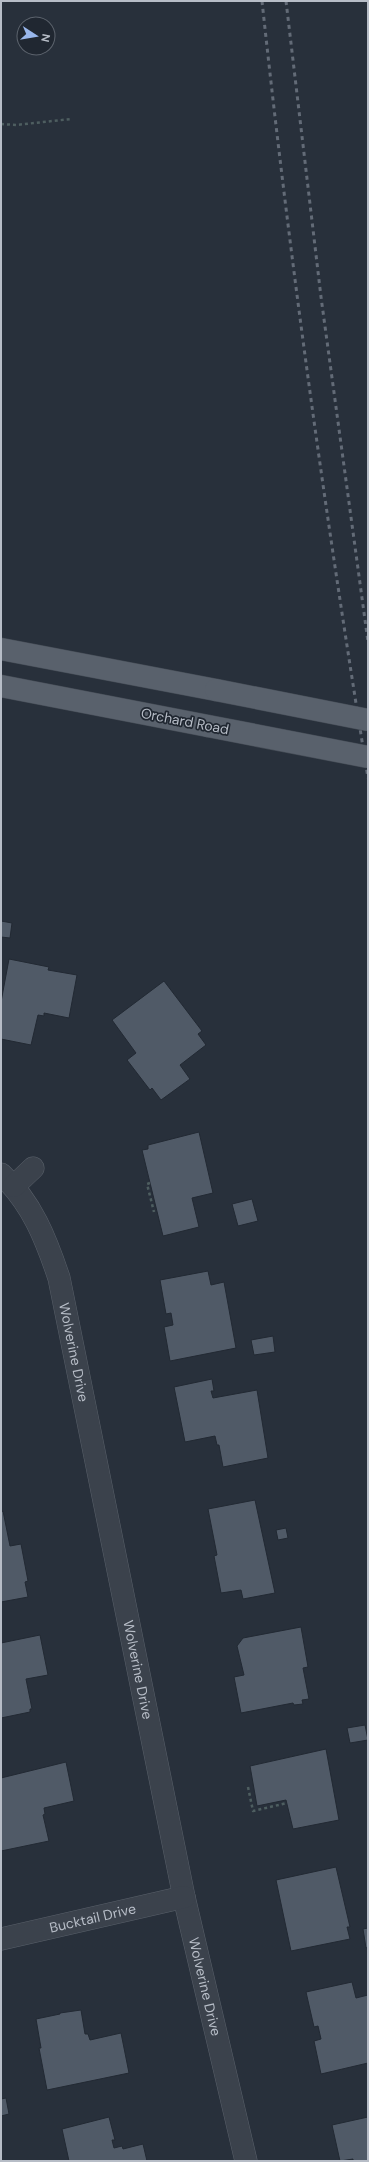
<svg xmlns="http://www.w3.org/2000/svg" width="369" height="2162" viewBox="0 0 369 2162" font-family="'DM Sans',sans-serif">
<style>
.building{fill:#505a67;stroke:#222933}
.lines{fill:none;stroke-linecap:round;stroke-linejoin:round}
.minor-casing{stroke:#59606a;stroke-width:23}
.major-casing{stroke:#444b55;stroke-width:23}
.path{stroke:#4e5e60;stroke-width:2.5;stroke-dasharray:3 3;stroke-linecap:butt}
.minor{stroke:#3b424c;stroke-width:22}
.major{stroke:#59616c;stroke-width:22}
.rail{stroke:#636b77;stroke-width:3;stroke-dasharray:4 4;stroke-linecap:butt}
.major-bridge-casing{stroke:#444b55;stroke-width:23;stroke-linecap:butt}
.major-bridge{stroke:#59616c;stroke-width:22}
.labels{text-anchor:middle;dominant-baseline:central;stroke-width:3.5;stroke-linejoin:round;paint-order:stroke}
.street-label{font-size:14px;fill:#b7bdc7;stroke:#202731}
</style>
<rect width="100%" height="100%" fill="#28303b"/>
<g class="building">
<path d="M1,921L12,923L10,938L1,937Z"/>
<path d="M9,959L49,967L48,970L77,975L69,1018L44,1013V1016L38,1015L31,1045L1,1039V1002Z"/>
<path d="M164,981L202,1031L198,1034L206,1045L180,1065L190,1079L161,1100L152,1088L150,1090L127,1060L136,1053L112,1020Z"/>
<path d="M199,1132L213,1193L192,1198L199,1227L163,1236L142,1150L148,1149V1145Z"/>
<path d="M252,1199L258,1221L238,1226L232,1204Z"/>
<path d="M208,1271L211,1285L224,1282L236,1348L170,1361L164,1327L173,1325L171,1313L166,1314L160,1280Z"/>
<path d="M273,1336L275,1352L254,1355L251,1340Z"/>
<path d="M212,1379L214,1391H211L213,1398L257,1390L268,1458L223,1467L219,1445H217L215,1436L185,1442L174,1387Z"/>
<path d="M255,1500L275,1593L243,1599L241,1590L221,1593L214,1556L217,1555L208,1509Z"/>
<path d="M3,1511L10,1546L21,1544L28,1581L25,1582L28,1597L1,1602V1512Z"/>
<path d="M286,1528L288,1538L278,1540L276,1530Z"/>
<path d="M301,1627L308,1667L303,1668L309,1699L302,1700L303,1704L294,1705L293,1703L241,1713L234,1677L244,1675L237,1646L243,1638Z"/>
<path d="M40,1635L48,1675L26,1679L32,1709H30V1712L1,1718V1643Z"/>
<path d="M365,1725L368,1740L350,1743L347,1728Z"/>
<path d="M326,1749L339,1820L293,1829L286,1800L257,1806L250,1766Z"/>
<path d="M66,1762L74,1801L44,1808L45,1814L43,1815L49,1841L1,1851V1778Z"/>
<path d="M336,1867L350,1927H347L350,1939L291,1951L276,1880Z"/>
<path d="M368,1928V1947L366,1948L363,1929Z"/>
<path d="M352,1982L356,1998L368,1995V2063L321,2074L314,2041L321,2039L318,2026L314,2027L306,1992Z"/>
<path d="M81,2010L85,2034H88L90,2040L121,2033L129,2073L47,2090L39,2048H41L36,2019L60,2014V2013Z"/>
<path d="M6,2098L9,2114L1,2116V2099Z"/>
<path d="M109,2117L115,2140H112L114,2148L122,2146L123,2149L143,2144L147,2161H69L62,2129Z"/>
<path d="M368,2117V2161H353V2159L340,2161L332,2125Z"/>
</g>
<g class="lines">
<defs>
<g id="minor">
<path id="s1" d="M1,1174C32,1203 46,1239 59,1278L184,1897L246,2161"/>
<path d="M14,1186L33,1168"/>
<path id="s2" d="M1,1939L184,1897"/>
</g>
<g id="major">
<path d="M1,649L216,690"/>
<path d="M1,686L208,726"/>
</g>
</defs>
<use href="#minor" class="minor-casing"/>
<use href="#major" class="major-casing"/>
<g class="path">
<path d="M1,124L16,125L71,119"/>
<path d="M150,1183L147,1184L154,1212"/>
<path d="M248,1787L253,1811L287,1803"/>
</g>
<use href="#minor" class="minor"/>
<use href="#major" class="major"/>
<g class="rail">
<path d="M262,1C290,261 326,520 368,778"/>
<path d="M286,1L321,297L368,642"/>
</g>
<defs>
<g id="major-bridge">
<path d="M216,690L368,720"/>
<path d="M208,726L368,757"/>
</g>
</defs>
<use href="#major-bridge" class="major-bridge-casing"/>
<use href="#major-bridge" class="major-bridge"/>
</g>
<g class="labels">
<g class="street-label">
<text transform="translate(185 721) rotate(11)">Orchard Road</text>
<text stroke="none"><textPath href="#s1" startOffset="196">Wolverine Drive</textPath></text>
<text stroke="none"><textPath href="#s1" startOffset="520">Wolverine Drive</textPath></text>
<text stroke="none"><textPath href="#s2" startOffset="94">Bucktail Drive</textPath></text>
<text stroke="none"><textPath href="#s1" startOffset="844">Wolverine Drive</textPath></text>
</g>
</g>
<rect width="369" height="2162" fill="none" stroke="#b7bdc7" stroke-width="4"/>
<g transform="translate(36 36) rotate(102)"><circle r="19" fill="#202731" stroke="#5c636d"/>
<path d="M0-3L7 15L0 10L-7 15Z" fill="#98b6eb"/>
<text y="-6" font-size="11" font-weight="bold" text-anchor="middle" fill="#b7bdc7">N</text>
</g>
</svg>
